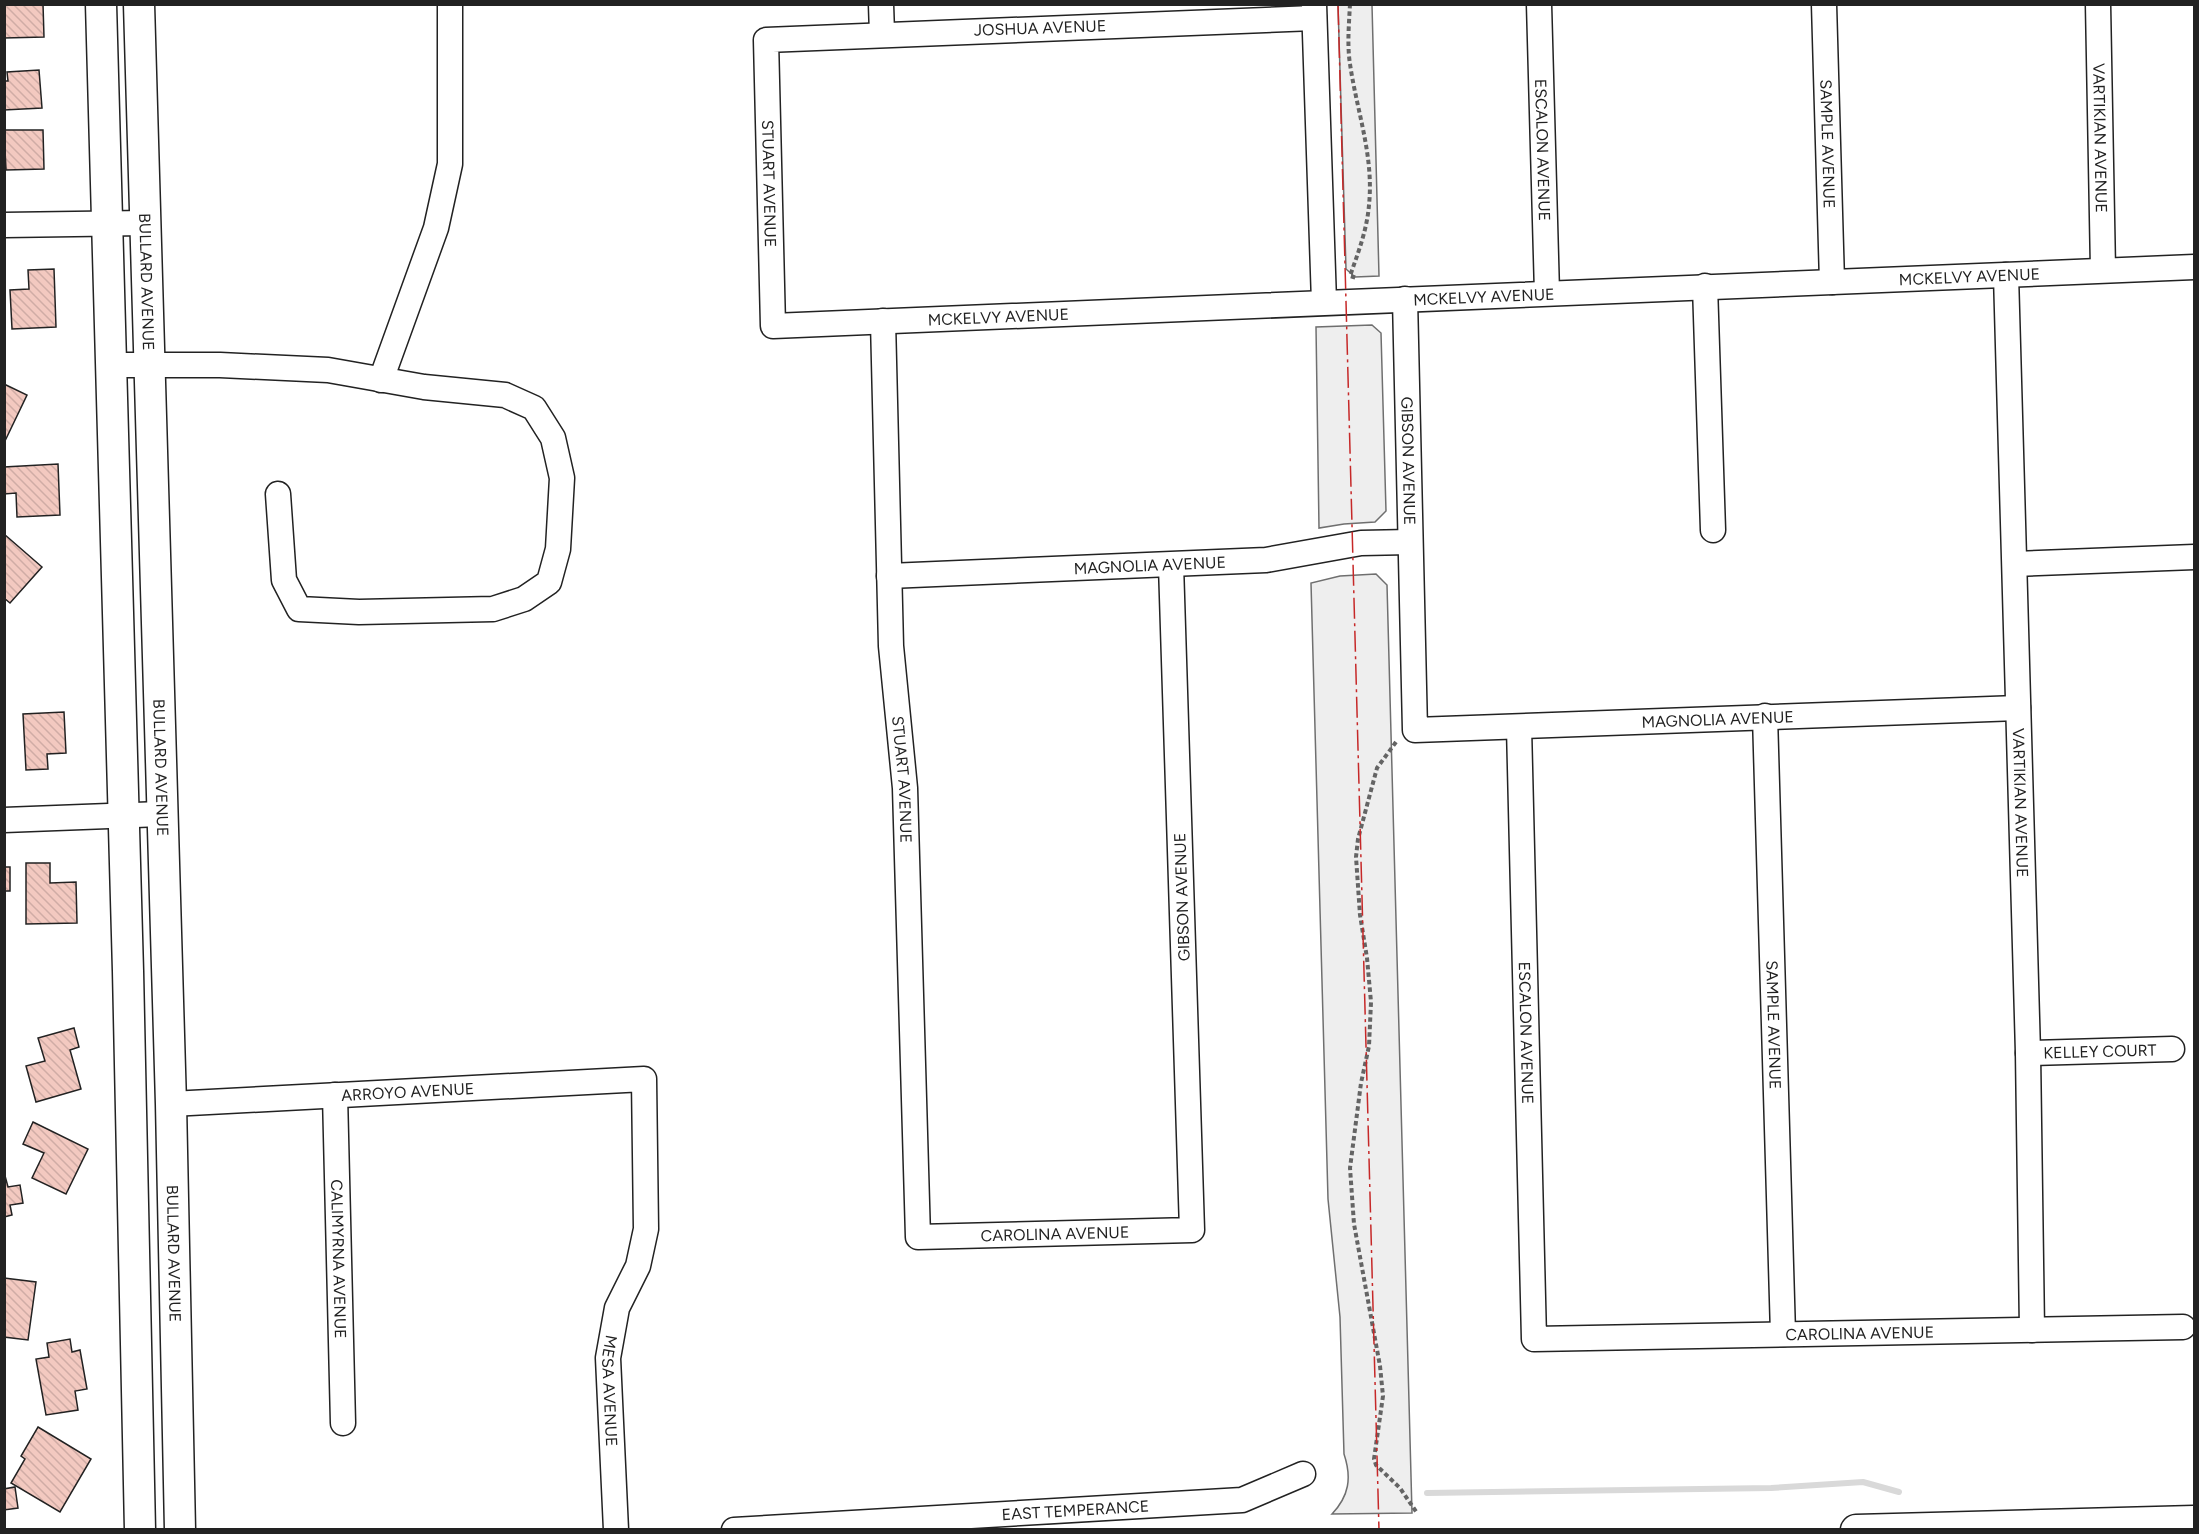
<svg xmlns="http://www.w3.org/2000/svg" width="2199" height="1534" viewBox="0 0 2199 1534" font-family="Figtree,sans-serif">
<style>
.grass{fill:#eee;stroke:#6f6f6f;stroke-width:1.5}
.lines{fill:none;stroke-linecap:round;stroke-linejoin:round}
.stream{stroke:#d9d9d9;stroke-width:6}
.building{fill:url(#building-back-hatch);stroke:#222;stroke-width:1.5}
.minor-casing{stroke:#222;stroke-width:27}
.major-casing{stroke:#222;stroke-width:33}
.path{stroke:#646464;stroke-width:4;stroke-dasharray:4.5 3;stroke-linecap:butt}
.minor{stroke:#fff;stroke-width:24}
.major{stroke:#fff;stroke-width:30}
.power{stroke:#c62828;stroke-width:1.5;stroke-dasharray:21 4.5 3 4.5;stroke-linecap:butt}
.labels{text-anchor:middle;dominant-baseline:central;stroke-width:4.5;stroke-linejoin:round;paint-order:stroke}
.street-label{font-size:16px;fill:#222;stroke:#fff}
</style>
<defs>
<pattern id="building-back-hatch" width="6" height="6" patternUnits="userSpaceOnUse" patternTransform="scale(1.5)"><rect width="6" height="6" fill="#f3c9c0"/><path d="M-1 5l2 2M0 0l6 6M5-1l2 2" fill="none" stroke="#d0aca5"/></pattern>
</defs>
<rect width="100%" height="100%" fill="#fff"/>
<g class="grass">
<path d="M1338,5H1372L1379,276L1355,277L1346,269Z"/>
<path d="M1372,325L1381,333L1386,511L1375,522L1344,524L1319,528L1316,327Z"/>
<path d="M1376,574L1387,585L1412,1513L1332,1514C1349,1496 1352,1478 1344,1454L1340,1317L1328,1199L1311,583L1340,576Z"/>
</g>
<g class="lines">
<path class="stream" d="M1427,1493L1771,1488L1863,1482L1899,1492"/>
</g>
<g class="building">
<path d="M4,4H43L44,37L4,38Z"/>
<path d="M39,70L42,108L4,110V81H8L7,72Z"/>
<path d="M4,130H43L44,169L6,170Z"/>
<path d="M54,269L56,327L12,329L10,290L29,289L28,270Z"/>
<path d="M4,384L27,395L4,443Z"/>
<path d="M58,464L60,515L17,517L16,493L4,494V467Z"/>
<path d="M4,534L42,567L10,603L4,598Z"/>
<path d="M64,712L66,753L47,754L48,769L26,770L23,714Z"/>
<path d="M26,863H50V883L76,882L77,923L26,924Z"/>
<rect x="4" y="867" width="6" height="24"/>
<path d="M74,1028L79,1047L70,1050L81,1089L36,1102L26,1066L45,1061L38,1038Z"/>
<path d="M33,1122L88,1149L66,1194L32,1178L44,1153L23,1144Z"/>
<path d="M4,1172L8,1187L20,1185L23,1203L10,1205L12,1215L4,1217Z"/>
<path d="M4,1278L36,1282L28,1340L4,1337Z"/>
<path d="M70,1339L72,1352L80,1350L87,1389L75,1391L78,1410L46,1415L36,1359L49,1357L47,1343Z"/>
<path d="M38,1427L91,1459L60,1512L11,1483L25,1459L21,1456Z"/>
<path d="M15,1487L18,1508L4,1510V1489Z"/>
</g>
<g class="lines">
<defs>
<g id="minor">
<path d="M881,4L882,34"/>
<path d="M1314,4L1324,302"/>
<path id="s1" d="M1539,4L1547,293"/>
<path id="s2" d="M1824,4L1832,282"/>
<path id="s3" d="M2098,4L2103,270"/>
<path id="s4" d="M1314,18L766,40L773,326L2194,267"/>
<path d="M4,225L145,223"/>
<path id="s5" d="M2006,275L2028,1053L2032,1330"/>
<path d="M1705,286L1713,530"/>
<path id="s6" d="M1405,299L1415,730L2018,708"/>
<path id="s7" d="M883,321L891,646L905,788L918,1237L1192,1230L1171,565"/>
<path d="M111,365H220L328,370L424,387L505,395L534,408L553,438L562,478L558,549L549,582L524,599L493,609L359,612L299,609L284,580L278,494"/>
<path d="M381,380L436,228L450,164V4"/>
<path d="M2015,564L2194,557"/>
<path id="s8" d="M889,576L1266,560L1361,543L1410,542"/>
<path id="s9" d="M1765,716L1783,1334"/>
<path id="s10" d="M1519,727L1534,1339L2183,1327"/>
<path d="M4,820L161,814"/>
<path id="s11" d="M2028,1053L2172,1049"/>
<path id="s12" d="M335,1095L343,1423"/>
<path id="s13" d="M171,1104L644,1079L646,1229L638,1266L617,1308L608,1358L616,1530"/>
<path id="s14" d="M734,1530L1242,1500L1303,1474"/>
</g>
<g id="major">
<path d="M101,4L128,971L140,1530"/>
<path id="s15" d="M139,4L171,1104L180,1530"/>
<path d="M1856,1530L2194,1521"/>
</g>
</defs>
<use href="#minor" class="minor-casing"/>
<use href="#major" class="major-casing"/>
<g class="path">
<path d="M1350,4C1349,24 1347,45 1350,64C1357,112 1374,156 1369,205C1367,230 1358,253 1350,276L1357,278"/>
<path d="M1396,742L1377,768L1358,839L1356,857L1360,915L1367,958L1371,1002L1369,1046L1361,1083L1350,1168L1354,1224L1380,1366L1383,1396L1374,1459L1376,1465L1400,1488L1417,1513"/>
</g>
<use href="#minor" class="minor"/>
<use href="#major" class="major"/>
<path class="power" d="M1338,4L1379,1530"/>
</g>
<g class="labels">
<g class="street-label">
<text transform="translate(1040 28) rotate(-2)">JOSHUA AVENUE</text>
<text stroke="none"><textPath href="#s3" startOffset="134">VARTIKIAN AVENUE</textPath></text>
<text stroke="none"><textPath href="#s2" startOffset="140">SAMPLE AVENUE</textPath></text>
<text stroke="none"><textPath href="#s1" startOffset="146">ESCALON AVENUE</textPath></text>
<text stroke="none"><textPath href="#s4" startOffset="692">STUART AVENUE</textPath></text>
<text stroke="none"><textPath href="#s4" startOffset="2032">MCKELVY AVENUE</textPath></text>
<text stroke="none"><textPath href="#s15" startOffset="278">BULLARD AVENUE</textPath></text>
<text stroke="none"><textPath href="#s4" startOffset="1546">MCKELVY AVENUE</textPath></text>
<text stroke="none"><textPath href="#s4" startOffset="1060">MCKELVY AVENUE</textPath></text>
<text stroke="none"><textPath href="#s6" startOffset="162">GIBSON AVENUE</textPath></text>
<text stroke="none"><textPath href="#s8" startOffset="261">MAGNOLIA AVENUE</textPath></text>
<text stroke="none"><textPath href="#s6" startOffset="734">MAGNOLIA AVENUE</textPath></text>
<text stroke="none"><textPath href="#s15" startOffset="764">BULLARD AVENUE</textPath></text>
<text stroke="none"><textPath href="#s7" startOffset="459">STUART AVENUE</textPath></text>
<text stroke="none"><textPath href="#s5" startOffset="528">VARTIKIAN AVENUE</textPath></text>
<text transform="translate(1182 897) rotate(-92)">GIBSON AVENUE</text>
<text stroke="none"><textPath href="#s9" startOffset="309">SAMPLE AVENUE</textPath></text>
<text stroke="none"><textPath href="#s10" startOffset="306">ESCALON AVENUE</textPath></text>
<text stroke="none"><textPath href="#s11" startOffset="72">KELLEY COURT</textPath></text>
<text stroke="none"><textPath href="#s13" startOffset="237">ARROYO AVENUE</textPath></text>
<text stroke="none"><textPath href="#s7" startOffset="1054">CAROLINA AVENUE</textPath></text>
<text stroke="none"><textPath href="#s15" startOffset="1250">BULLARD AVENUE</textPath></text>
<text stroke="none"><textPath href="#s12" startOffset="164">CALIMYRNA AVENUE</textPath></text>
<text stroke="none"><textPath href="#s10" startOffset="938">CAROLINA AVENUE</textPath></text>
<text stroke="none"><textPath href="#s13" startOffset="792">MESA AVENUE</textPath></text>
<text stroke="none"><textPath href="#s14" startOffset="342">EAST TEMPERANCE</textPath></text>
</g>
</g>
<rect width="2199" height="1534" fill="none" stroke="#222222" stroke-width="12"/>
</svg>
